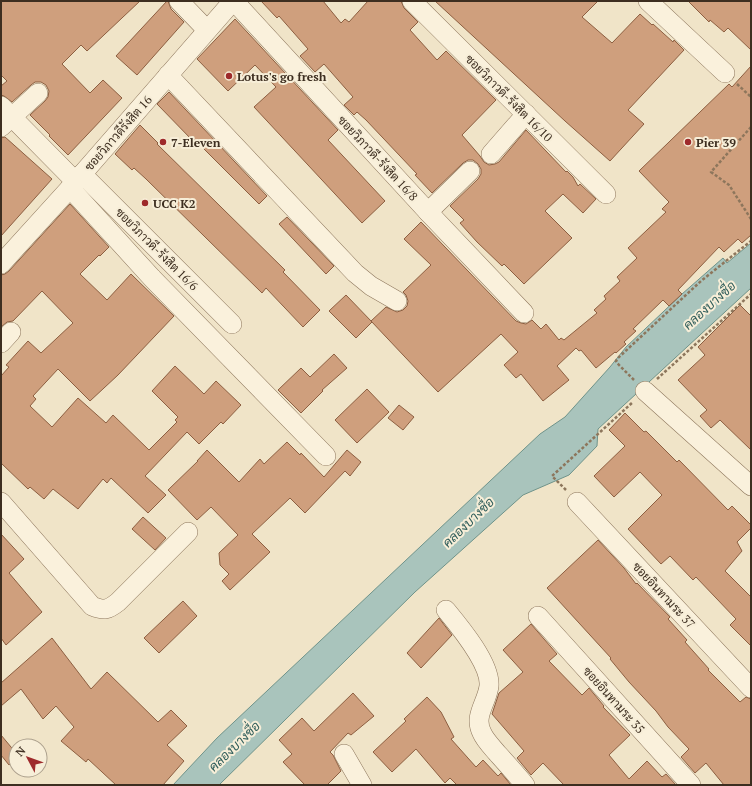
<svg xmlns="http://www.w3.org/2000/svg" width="752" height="786" viewBox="0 0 752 786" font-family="'PT Serif',Sarabun,serif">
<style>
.water{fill:#a9c4bc;stroke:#6f938a}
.building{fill:#cf9f7d;stroke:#8d5f41}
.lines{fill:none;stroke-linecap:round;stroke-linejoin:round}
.minor-casing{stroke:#8d765c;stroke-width:20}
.path{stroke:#8d765c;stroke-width:2.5;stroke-dasharray:3 2;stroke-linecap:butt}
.minor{stroke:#faf1dc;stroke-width:19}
.poi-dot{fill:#9e2a2b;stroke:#f7eed8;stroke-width:1.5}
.labels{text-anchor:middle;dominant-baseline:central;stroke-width:4;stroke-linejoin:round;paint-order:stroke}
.poi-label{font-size:12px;font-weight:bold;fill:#3d2e20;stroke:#f7eed8;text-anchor:start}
.street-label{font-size:12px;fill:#3d2e20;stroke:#f7eed8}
.water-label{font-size:13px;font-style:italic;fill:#2f5d5a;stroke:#f7eed8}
</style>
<rect width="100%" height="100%" fill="#f0e4c8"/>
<path class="water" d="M751,243V288L598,429L597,446L569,475L523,495L415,592L219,785H173L217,738L540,434L565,417L610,367L626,347L682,294L723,258L727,263Z"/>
<g class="building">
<path d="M1,1H140L87,51L81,45L62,64L90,93L103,80L122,98L68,155L49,136L50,135L30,115L45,101L48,97L49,91L46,85L41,82H35L31,85L12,102L4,96L1,95V86L7,81L1,75Z"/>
<path d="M167,1H168L171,9L184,22L137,75L116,56Z"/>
<path d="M261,1H323L341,23L345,19L349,22L368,1H401L404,8L418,22L410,30L437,60L446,51L496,100L462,135L480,156L484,162L489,165L495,164L499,162L526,130L566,172L567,171L573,177L578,186L580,184L596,199L583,213L563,194L545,211L572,238L524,284L504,264L502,266L477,242L460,223L464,220L450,206L478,179L481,174V169L478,164L473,160H468L463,163L432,193L415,175L417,174L366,120L357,112L354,115L344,105L353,97L324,64L315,72L300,56L308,49L279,16L277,18Z"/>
<path d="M435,1H598L582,17L612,43L640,14L652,25L653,24L673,42L674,40L684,50L628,110L644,124L610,161L565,121Z"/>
<path d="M688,1H751V50L728,28L724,32L710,20L709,22Z"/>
<path d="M235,19L338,130L328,140L385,201L362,223L254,107L276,87L255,65L228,91L197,59Z"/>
<path d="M751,66V235L742,243L738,239L724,252L719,247L678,290L682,294L669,306L663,300L633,329L636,331L624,342L626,344L616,353L615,352L596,368L581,350L579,351L576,348L557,366L569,380L543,401L521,374L516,378L504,365L518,352L501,334L438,392L371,321L386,307L397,312L403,310L407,306L408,301L406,295L403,292L431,265L404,239L421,222L516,321L521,323L526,324L532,320L541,329L546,324L559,340L561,338L564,340L597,313L594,310L606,299L604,296L620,281L617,277L637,258L628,248L666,212L662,209L669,202L639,171L729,84L732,87Z"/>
<path d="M169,92L267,196L259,204L194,139L193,141L157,104Z"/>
<path d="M140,125L158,143L157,144L285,270L283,272L320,310L303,327L266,288L262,293L146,179L134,168L132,170L115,154Z"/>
<path d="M5,137L52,179L1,236V138Z"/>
<path d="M70,204L109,247L100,256L99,255L80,274L107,300L131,274L174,316L118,375L90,401L58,369L33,396L36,399L30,406L52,427L78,398L106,423L113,415L149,450L177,422L175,420L178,417L152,391L175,366L204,394L216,381L241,405L223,424L221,422L199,444L187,432L145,476L166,495L148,513L111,478L107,483L103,479L78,509L53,489L44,499L30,487L28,489L1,463V376L9,367L6,365L28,341L41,353L73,323L42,291L13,321L7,322L1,327V275L5,274L9,271Z"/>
<path d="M287,217L334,266L326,274L279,224Z"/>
<path d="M346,295L372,322L356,338L329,311Z"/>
<path d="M740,305L751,316V450L720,420L711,428L700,416L707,410L678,380L705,355L698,347Z"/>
<path d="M334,354L347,368L322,390L323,391L301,413L278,390L301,368L310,377Z"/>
<path d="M367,389L389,412L357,443L335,420Z"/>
<path d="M399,405L414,417L403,430L388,418Z"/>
<path d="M625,413L644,432L646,431L677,462L679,460L728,510L732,506L751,525V528L737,542L742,551L725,571L751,597V646L730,625L736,619L696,577L693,580L670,556L661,564L628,529L662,495L640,472L614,497L594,476L625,446L609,430Z"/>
<path d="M287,442L300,455L301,453L324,477L347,450L361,462L350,476L345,471L305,513L290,498L252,534L270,552L230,590L222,581L229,574L220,565L219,553L238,535L211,507L197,520L168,490L198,461H197L207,450L239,482L260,459L264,464Z"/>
<path d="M143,517L166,538L155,550L132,529Z"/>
<path d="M1,534L24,559L9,573L42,612L6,645L1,638Z"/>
<path d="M598,540L624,568L636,584L637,583L670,617L668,619L687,640L685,642L709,669L708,670L740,702L746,697L751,699V785H724L706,763L695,773L681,757L689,749L668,727L656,711L629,682L610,659L611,658L547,588Z"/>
<path d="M183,601L197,616L159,653L144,638Z"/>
<path d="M439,618L452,635L421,668L407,653Z"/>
<path d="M531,624L557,654L549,661L582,695L589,688L604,706L603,707L630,735L609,755L629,779L647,761L662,777L666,774L676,785H564L543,763L531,775L517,758L524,751L492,714L499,693L523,672L503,650Z"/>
<path d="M52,638L91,689L107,672L158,722L171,710L187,726L167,745L184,761L163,785H116L88,759L86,762L61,741L74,727L56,706L43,719L21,689L1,706V683Z"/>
<path d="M353,693L374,716L351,735L348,733L330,752L333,755L341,771L327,785H305L283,762L292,754L279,740L302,718L314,731Z"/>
<path d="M427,697L441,712L454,737L451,739L476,767L483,760L498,776L501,773L511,785H457L450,778L445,783L416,749L392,772L373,752L406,721L404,719Z"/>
<path d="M1,735L16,753V759L9,765L1,755Z"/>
</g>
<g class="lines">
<defs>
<g id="minor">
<path d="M179,1L207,30"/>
<path d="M234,1L428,212L524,313"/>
<path d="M412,1L606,194"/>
<path d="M648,1L725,73"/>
<path d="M168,75L355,273L371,286L397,301"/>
<path d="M1,106L76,182"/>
<path d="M1,127L38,93"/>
<path d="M491,154L526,114"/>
<path d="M82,174L232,324"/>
<path d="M70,188L152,278L326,456"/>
<path d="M428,212L470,171"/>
<path d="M1,264L70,188L233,1"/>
<path d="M1,343L11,332"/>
<path d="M645,391L751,486"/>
<path d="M1,502L92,606C104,611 108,610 118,602L188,532"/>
<path d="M577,502L751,688"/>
<path d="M446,610C460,627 491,664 489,686C487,703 473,716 482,733C485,740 492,747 497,753C506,763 516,774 525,785"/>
<path d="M538,616L691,785"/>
<path d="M344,754L362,785"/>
</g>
</defs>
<use href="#minor" class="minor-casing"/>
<g class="path">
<path d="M737,84L751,97"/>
<path d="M751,127L711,172L729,185L751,219"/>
<path d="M657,379L751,294"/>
<path d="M634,380L617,363L616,361L618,358L701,281L751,241"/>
<path d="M566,490L552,476L633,402"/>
</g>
<use href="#minor" class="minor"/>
</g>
<g class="poi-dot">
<circle cx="229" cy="76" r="4"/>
<circle cx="163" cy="142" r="4"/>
<circle cx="688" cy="142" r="4"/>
<circle cx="145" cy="203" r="4"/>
</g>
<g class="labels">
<g class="poi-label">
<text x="237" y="76">Lotus's go fresh</text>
<text x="171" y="142">7-Eleven</text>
<text x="696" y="142">Pier 39</text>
<text x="153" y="203">UCC K2</text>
</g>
<g class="street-label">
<text transform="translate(509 98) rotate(45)">ซอยวิภาวดี-รังสิต 16/10</text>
<text transform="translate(118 133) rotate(-49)">ซอยวิภาวดีรังสิต 16</text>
<text transform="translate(378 158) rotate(47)">ซอยวิภาวดี-รังสิต 16/8</text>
<text transform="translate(157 249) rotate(45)">ซอยวิภาวดี-รังสิต 16/6</text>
<text transform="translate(664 595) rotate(47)">ซอยอินทามระ 37</text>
<text transform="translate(614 700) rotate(48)">ซอยอินทามระ 35</text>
</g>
<g class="water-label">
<text transform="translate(709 305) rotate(-42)">คลองบางซื่อ</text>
<text transform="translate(468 522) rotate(-44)">คลองบางซื่อ</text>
<text transform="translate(234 746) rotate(-44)">คลองบางซื่อ</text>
</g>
</g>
<rect width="752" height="786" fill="none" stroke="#3d2e20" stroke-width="4"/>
<g transform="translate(28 758) rotate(311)"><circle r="19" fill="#f7eed8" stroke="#ada18e"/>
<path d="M0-3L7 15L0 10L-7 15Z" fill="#9e2a2b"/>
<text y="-6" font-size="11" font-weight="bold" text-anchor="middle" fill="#3d2e20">N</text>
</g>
</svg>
